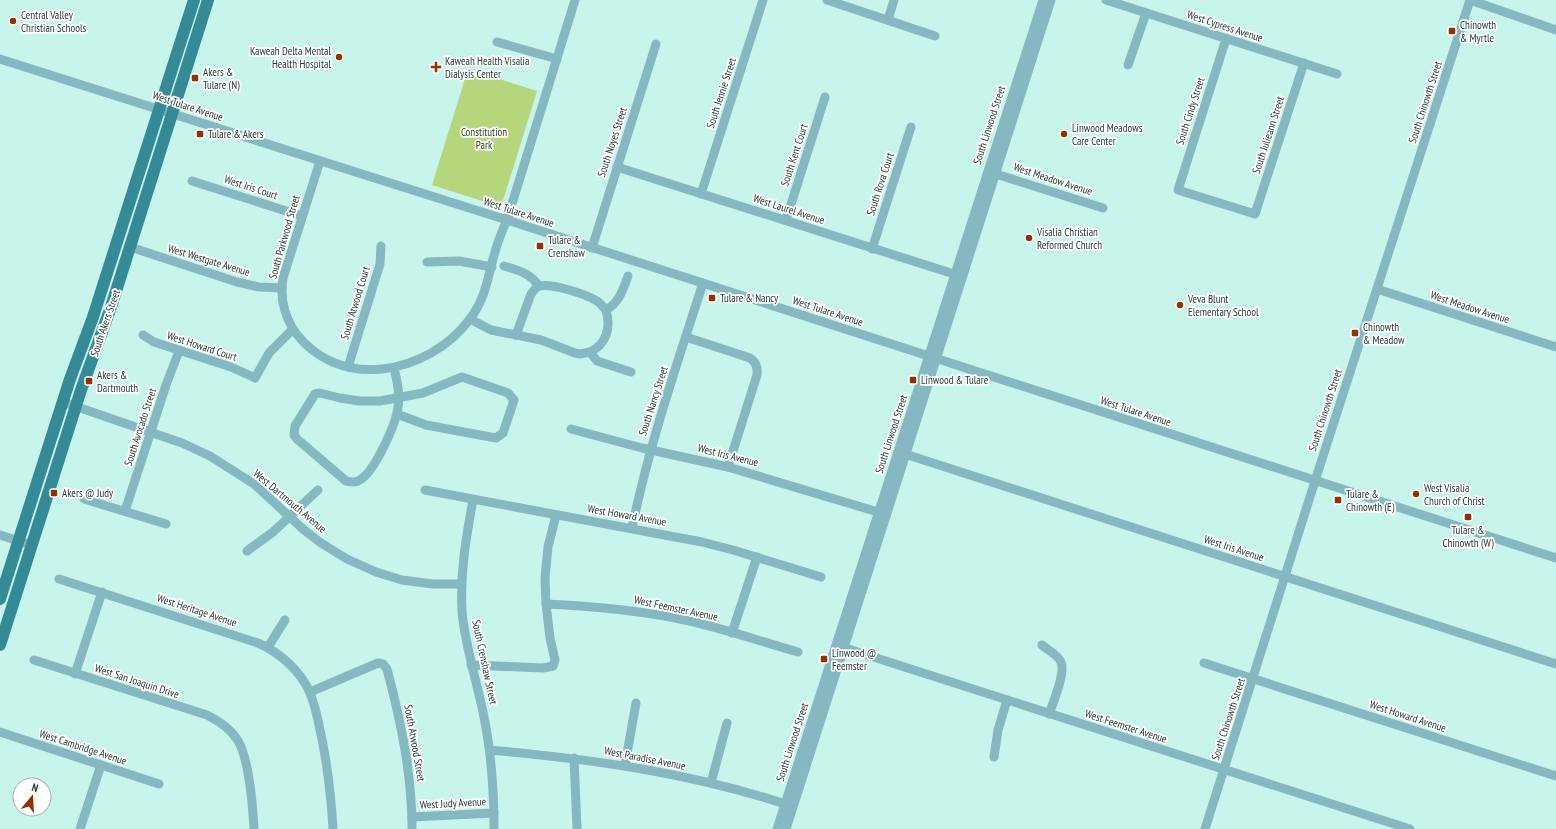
<svg xmlns="http://www.w3.org/2000/svg" width="1556" height="829" viewBox="0 0 1556 829" font-family="'PT Sans Narrow',sans-serif">
<style>
.green{fill:#b6d67c}
.lines{fill:none;stroke-linecap:round;stroke-linejoin:round}
.minor{stroke:#86b8c2;stroke-width:9}
.major{stroke:#358a98;stroke-width:12}
.poi-dot{fill:#953000;stroke:#fff;stroke-width:1.5}
.labels{text-anchor:middle;dominant-baseline:central;stroke-width:3.5;stroke-linejoin:round;paint-order:stroke}
.poi-label{font-size:11px;fill:#293b37;stroke:#fff;text-anchor:start}
.street-label{font-size:11px;fill:#293b37;stroke:#fff}
.park-label{font-size:11px;fill:#323f1a;stroke:#fff}
</style>
<rect width="100%" height="100%" fill="#c7f4eb"/>
<path class="green" d="M468,69L537,91L501,207L432,185Z"/>
<g class="lines">
<g class="minor">
<path d="M827,0L935,36"/>
<path d="M1106,0L1337,74"/>
<path d="M1470,0L1556,30"/>
<path d="M888,20L894,0"/>
<path d="M1226,39L1178,190L1255,214L1304,63"/>
<path d="M497,42L557,59"/>
<path d="M0,59L507,220L1556,558"/>
<path d="M1128,65L1146,13"/>
<path d="M617,167L954,274H960"/>
<path d="M993,168L996,174L1103,208"/>
<path d="M192,181L302,216"/>
<path d="M701,194L763,0"/>
<path d="M786,220L825,97"/>
<path d="M130,247L237,282L259,287L282,288"/>
<path d="M592,248L656,44"/>
<path d="M872,249L911,127"/>
<path d="M427,262L459,261L492,267"/>
<path d="M504,266C518,270 530,273 539,286C551,283 586,294 597,301C600,303 603,307 606,310"/>
<path d="M1377,289L1556,347"/>
<path d="M470,319L491,330L541,340L575,353L580,354L590,352L597,361L631,372"/>
<path d="M293,329C337,393 428,375 470,319C487,296 487,278 495,252C498,241 502,231 507,220L575,0"/>
<path d="M143,335L154,342L231,367L255,378L269,353L293,329C284,314 280,296 283,278L320,161"/>
<path d="M516,335L531,294L535,289L539,286"/>
<path d="M686,337L750,358C756,362 758,367 757,375L728,467"/>
<path d="M590,352C607,344 611,327 606,310C619,303 623,290 628,276"/>
<path d="M348,367L380,264L381,246"/>
<path d="M394,368C397,381 400,393 398,407C396,424 374,474 358,481C353,483 350,482 346,481L297,439L294,435L295,426L315,394L320,393L340,398L359,401H380L423,393L462,377L508,393L514,400L503,433L496,438L426,425L397,414"/>
<path d="M63,402L182,443L210,456L254,484L304,530L321,543L347,559L376,572L402,580L433,584H461"/>
<path d="M571,429L642,448L728,467L878,512"/>
<path d="M905,454L1556,664"/>
<path d="M425,490L702,542L733,550L821,577"/>
<path d="M84,499L166,524"/>
<path d="M473,500C466,538 460,572 462,611C465,646 476,678 483,712C491,750 494,790 494,829"/>
<path d="M125,511L166,385L179,351"/>
<path d="M632,528C649,445 677,364 703,283"/>
<path d="M0,535L32,545"/>
<path d="M247,551L273,532L318,490"/>
<path d="M59,579L258,643C279,652 301,671 310,693C314,703 317,715 319,725C327,760 331,794 333,829"/>
<path d="M546,604C591,606 636,610 680,619C720,627 759,641 798,652"/>
<path d="M732,633L757,557"/>
<path d="M1042,645C1048,650 1058,655 1061,662C1066,672 1053,703 1049,714"/>
<path d="M839,646L1410,829"/>
<path d="M268,647L285,620"/>
<path d="M34,660L207,715C239,731 244,747 249,779C252,796 253,812 254,829"/>
<path d="M1204,663L1556,776"/>
<path d="M471,665L543,668L553,666L555,660L550,638L546,604L545,578L548,547L556,515"/>
<path d="M75,674L102,592"/>
<path d="M310,692L378,663L383,664L387,669C401,722 412,774 412,829"/>
<path d="M0,732L159,784"/>
<path d="M490,750C592,759 693,773 791,806"/>
<path d="M994,757L998,730L1007,700"/>
<path d="M574,758L577,829"/>
<path d="M625,765L636,703"/>
<path d="M711,783L727,723"/>
<path d="M412,817L494,813"/>
<path d="M80,829L101,765"/>
<path d="M777,829L1043,0"/>
<path d="M786,829L1051,0"/>
<path d="M1205,829L1315,481L1470,0"/>
</g>
<g class="major">
<path d="M0,599L70,379L93,317L194,0"/>
<path d="M0,645L81,390L111,307L208,0"/>
</g>
</g>
<g class="poi-dot">
<circle cx="13" cy="21" r="4"/>
<rect x="1448" y="27" width="8" height="8" rx="2"/>
<circle cx="339" cy="57" r="4"/>
<path d="M434 61h4v4h4v4h-4v4h-4v-4h-4v-4h4z"/>
<rect x="191" y="74" width="8" height="8" rx="2"/>
<rect x="196" y="130" width="8" height="8" rx="2"/>
<circle cx="1064" cy="134" r="4"/>
<circle cx="1029" cy="238" r="4"/>
<rect x="536" y="242" width="8" height="8" rx="2"/>
<rect x="708" y="294" width="8" height="8" rx="2"/>
<circle cx="1180" cy="305" r="4"/>
<rect x="1351" y="329" width="8" height="8" rx="2"/>
<rect x="909" y="376" width="8" height="8" rx="2"/>
<rect x="85" y="377" width="8" height="8" rx="2"/>
<rect x="50" y="489" width="8" height="8" rx="2"/>
<circle cx="1416" cy="494" r="4"/>
<rect x="1334" y="496" width="8" height="8" rx="2"/>
<rect x="1464" y="513" width="8" height="8" rx="2"/>
<rect x="820" y="655" width="8" height="8" rx="2"/>
</g>
<g class="labels">
<g class="poi-label">
<text x="21" y="15">Central Valley<tspan x="21" dy="13">Christian Schools</tspan></text>
<text x="1460" y="25">Chinowth<tspan x="1460" dy="13">&amp; Myrtle</tspan></text>
<text x="331" y="51" text-anchor="end">Kaweah Delta Mental<tspan x="331" dy="13">Health Hospital</tspan></text>
<text x="445" y="61">Kaweah Health Visalia<tspan x="445" dy="13">Dialysis Center</tspan></text>
<text x="203" y="72">Akers &amp;<tspan x="203" dy="13">Tulare (N)</tspan></text>
<text x="1072" y="128">Linwood Meadows<tspan x="1072" dy="13">Care Center</tspan></text>
<text x="208" y="134">Tulare &amp; Akers</text>
<text x="1037" y="232">Visalia Christian<tspan x="1037" dy="13">Reformed Church</tspan></text>
<text x="548" y="240">Tulare &amp;<tspan x="548" dy="13">Crenshaw</tspan></text>
<text x="720" y="298">Tulare &amp; Nancy</text>
<text x="1188" y="299">Veva Blunt<tspan x="1188" dy="13">Elementary School</tspan></text>
<text x="1363" y="327">Chinowth<tspan x="1363" dy="13">&amp; Meadow</tspan></text>
<text x="97" y="375">Akers &amp;<tspan x="97" dy="13">Dartmouth</tspan></text>
<text x="921" y="380">Linwood &amp; Tulare</text>
<text x="1424" y="488">West Visalia<tspan x="1424" dy="13">Church of Christ</tspan></text>
<text x="62" y="493">Akers @ Judy</text>
<text x="1346" y="494">Tulare &amp;<tspan x="1346" dy="13">Chinowth (E)</tspan></text>
<text x="1468" y="530" text-anchor="middle">Tulare &amp;<tspan x="1468" dy="13">Chinowth (W)</tspan></text>
<text x="832" y="653">Linwood @<tspan x="832" dy="13">Feemster</tspan></text>
</g>
<g class="street-label">
<text transform="translate(1225 26) rotate(18)">West Cypress Avenue</text>
<text transform="translate(721 93) rotate(-72)">South Jennie Street</text>
<text transform="translate(1425 102) rotate(-72)">South Chinowth Street</text>
<text transform="translate(188 106) rotate(18)">West Tulare Avenue</text>
<text transform="translate(1190 111) rotate(-72)">South Cindy Street</text>
<text transform="translate(989 125) rotate(-72)">South Linwood Street</text>
<text transform="translate(1268 135) rotate(-72)">South Julieann Street</text>
<text transform="translate(612 142) rotate(-72)">South Noyes Street</text>
<text transform="translate(794 155) rotate(-72)">South Kent Court</text>
<text transform="translate(1053 179) rotate(18)">West Meadow Avenue</text>
<text transform="translate(880 184) rotate(-72)">South Rova Court</text>
<text transform="translate(251 187) rotate(18)">West Iris Court</text>
<text transform="translate(789 209) rotate(18)">West Laurel Avenue</text>
<text transform="translate(519 212) rotate(18)">West Tulare Avenue</text>
<text transform="translate(284 237) rotate(-74)">South Parkwood Street</text>
<text transform="translate(209 260) rotate(17)">West Westgate Avenue</text>
<text transform="translate(355 303) rotate(-73)">South Atwood Court</text>
<text transform="translate(1470 307) rotate(18)">West Meadow Avenue</text>
<text transform="translate(828 311) rotate(18)">West Tulare Avenue</text>
<text transform="translate(105 323) rotate(-71)">South Akers Street</text>
<text transform="translate(202 346) rotate(18)">West Howard Court</text>
<text transform="translate(653 401) rotate(-72)">South Nancy Street</text>
<text transform="translate(1325 410) rotate(-72)">South Chinowth Street</text>
<text transform="translate(1136 411) rotate(18)">West Tulare Avenue</text>
<text transform="translate(140 427) rotate(-72)">South Avocado Street</text>
<text transform="translate(891 434) rotate(-72)">South Linwood Street</text>
<text transform="translate(728 455) rotate(14)">West Iris Avenue</text>
<text transform="translate(290 501) rotate(40)">West Dartmouth Avenue</text>
<text transform="translate(627 515) rotate(10)">West Howard Avenue</text>
<text transform="translate(1234 548) rotate(18)">West Iris Avenue</text>
<text transform="translate(676 608) rotate(12)">West Feemster Avenue</text>
<text transform="translate(197 610) rotate(18)">West Heritage Avenue</text>
<text transform="translate(485 662) rotate(78)">South Crenshaw Street</text>
<text transform="translate(137 681) rotate(18)">West San Joaquin Drive</text>
<text transform="translate(1408 716) rotate(18)">West Howard Avenue</text>
<text transform="translate(1228 719) rotate(-72)">South Chinowth Street</text>
<text transform="translate(1126 726) rotate(18)">West Feemster Avenue</text>
<text transform="translate(792 742) rotate(-72)">South Linwood Street</text>
<text transform="translate(415 743) rotate(80)">South Atwood Street</text>
<text transform="translate(83 747) rotate(18)">West Cambridge Avenue</text>
<text transform="translate(645 758) rotate(11)">West Paradise Avenue</text>
<text transform="translate(453 803) rotate(-3)">West Judy Avenue</text>
</g>
<g class="park-label">
<text x="484" y="132">Constitution<tspan x="484" dy="13">Park</tspan></text>
</g>
</g>
<g transform="translate(32 797) rotate(18)"><circle r="19" fill="#ffffff" stroke="#a9b1af"/>
<path d="M0-3L7 15L0 10L-7 15Z" fill="#953000"/>
<text y="-6" font-size="11" font-weight="bold" text-anchor="middle" fill="#293b37">N</text>
</g>
</svg>
